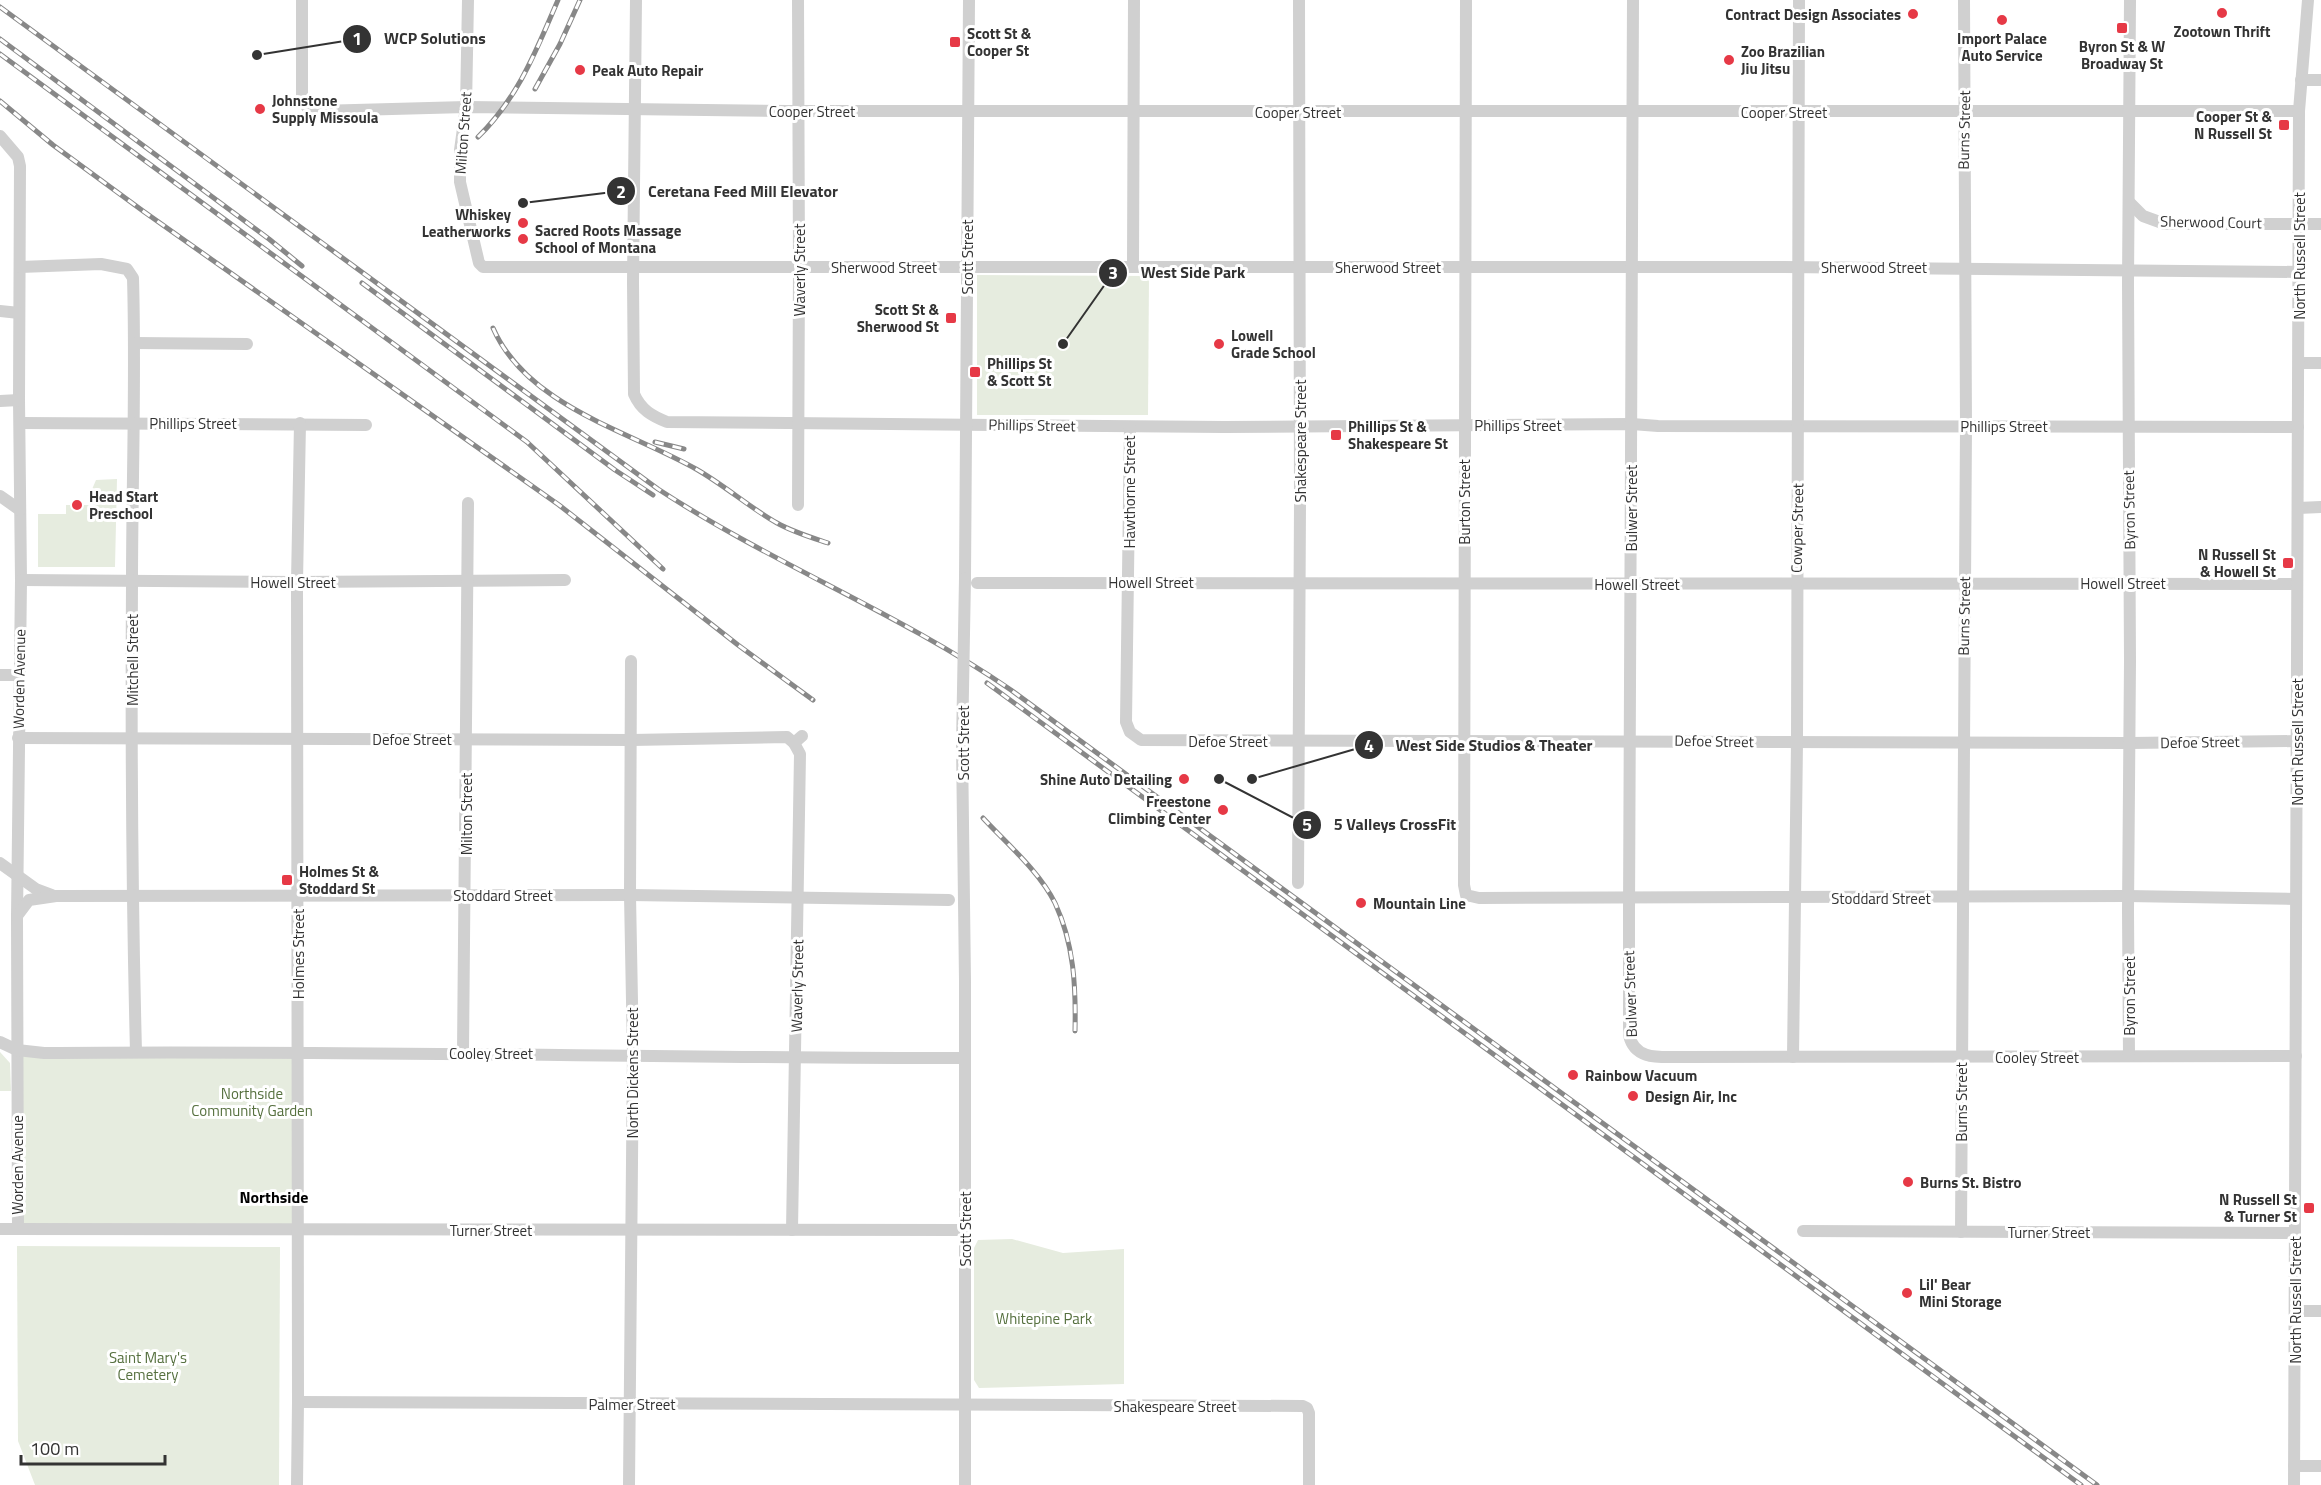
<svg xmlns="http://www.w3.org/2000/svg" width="2321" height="1485" viewBox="0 0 2321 1485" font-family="'Titillium Web',sans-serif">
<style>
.green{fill:#e6ecdf}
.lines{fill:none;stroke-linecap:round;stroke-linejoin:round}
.minor{stroke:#d0d0d0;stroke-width:12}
.rail-casing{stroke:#888;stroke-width:5}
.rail{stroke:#fff;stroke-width:3;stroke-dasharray:9;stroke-linecap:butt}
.minor-bridge{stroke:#d0d0d0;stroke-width:12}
.poi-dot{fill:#e63946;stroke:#fff;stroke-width:2}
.labels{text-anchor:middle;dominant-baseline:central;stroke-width:6;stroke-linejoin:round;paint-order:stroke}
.poi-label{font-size:15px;font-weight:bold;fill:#333;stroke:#fff;text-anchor:start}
.street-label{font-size:15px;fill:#333;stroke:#fff}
.park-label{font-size:15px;fill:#56703f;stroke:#fff}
.neighbourhood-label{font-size:16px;font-weight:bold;fill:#000;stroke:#fff}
.leader{fill:none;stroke:#333;stroke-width:2}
.callout-dot{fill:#333;stroke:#fff;stroke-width:2}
.mark-label{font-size:18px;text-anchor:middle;font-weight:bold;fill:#fff}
.callout-label{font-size:16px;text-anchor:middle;font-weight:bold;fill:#333;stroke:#fff;stroke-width:6;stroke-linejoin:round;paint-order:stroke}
</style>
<rect width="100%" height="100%" fill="#fff"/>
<g class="green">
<path d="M977,275L1149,276L1148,415H977Z"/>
<path d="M117,479L115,567H38V514H66V505H90V494L96,480Z"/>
<path d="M17,1050L298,1053V1230L18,1229Z"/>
<path d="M0,1052L10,1063L11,1091H0Z"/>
<path d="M1012,1239L1063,1253L1124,1249V1384L979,1388L974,1380V1248L978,1240Z"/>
<path d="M17,1246L280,1247L279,1485H35L18,1441Z"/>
</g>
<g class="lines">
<g class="minor">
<path d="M302,0V99L307,107L318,111L466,107L788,111H2299"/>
<path d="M468,0L466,107L460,150V182L479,263L483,267H1784L2299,272"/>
<path d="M636,0L633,282L634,394C641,410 652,416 667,422L1224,427L1632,424L1658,426L2298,427"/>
<path d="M798,0L799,267L798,505"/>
<path d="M1466,0L1464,885L1466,895L1479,898L2128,896L2296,899"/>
<path d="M1633,0L1629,911V1035C1635,1063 1665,1056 1687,1057L2296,1056"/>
<path d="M2301,80H2321"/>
<path d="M0,136L18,157L20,166L19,400L21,580L17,917L18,1229"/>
<path d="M2130,203L2143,216L2165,224H2321"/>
<path d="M20,267L101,264L127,269L133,278C136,380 132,481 132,583C131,740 132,896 136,1052"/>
<path d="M1133,267L1134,0"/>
<path d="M0,311L19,313"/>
<path d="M135,343L247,344"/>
<path d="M2299,363H2321"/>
<path d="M0,401L19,400"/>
<path d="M20,423L366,425"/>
<path d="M1130,427L1126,722L1130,732L1141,740L2130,743L2298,741"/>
<path d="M0,496L20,510"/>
<path d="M2298,508L2321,507"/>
<path d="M965,578L969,0"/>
<path d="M21,580L297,582L565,580"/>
<path d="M977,583L2297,584"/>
<path d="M0,675H18"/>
<path d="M18,738L632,740L787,737L794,743L802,736"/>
<path d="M0,863L36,889L52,895"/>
<path d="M1298,883L1300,503L1299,0"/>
<path d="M17,916L29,900L56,896L630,895L949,900"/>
<path d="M0,1042L17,1050L44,1053C351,1050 658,1058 965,1058"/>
<path d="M463,1052L468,503"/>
<path d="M2129,1056L2128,911L2130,661L2128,283L2130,0"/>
<path d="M1793,1057L1797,742L1799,0"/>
<path d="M0,1229L964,1230"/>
<path d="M792,1230L800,754L794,743"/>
<path d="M1803,1231L2295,1233"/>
<path d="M1961,1232L1966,426L1964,0"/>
<path d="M2295,1311H2321"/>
<path d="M298,1402L1303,1406L1307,1408L1309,1413V1485"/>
<path d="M2294,1466H2321"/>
<path d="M297,1485L298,1402L297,582L300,423"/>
<path d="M629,1485L633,1054L630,895L631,661"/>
<path d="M965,1485V981"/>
<path d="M2294,1485L2299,111L2308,0"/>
</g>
<defs>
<g id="rail">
<path d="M0,7L658,489C771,563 899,613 1011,690L2097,1485"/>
<path d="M0,39L269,239L302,266"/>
<path d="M0,54L527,442L663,569"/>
<path d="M535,89L560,44L580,0"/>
<path d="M0,101L53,145L143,211L559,505L738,645L813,700"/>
<path d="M478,137C518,98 536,51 558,0"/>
<path d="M362,283L615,470L653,495"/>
<path d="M493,328C527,406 629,431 696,469C724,485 749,507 777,523C793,532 810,537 828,543"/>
<path d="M655,442L684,449"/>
<path d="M987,683L2081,1485"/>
<path d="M983,818C1007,844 1039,871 1055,903C1074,944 1076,986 1075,1031"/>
</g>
</defs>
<use href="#rail" class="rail-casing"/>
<use href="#rail" class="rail"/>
<path class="minor-bridge" d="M965,981L962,745L965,578"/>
</g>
<g class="poi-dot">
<circle cx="2222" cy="13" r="6"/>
<circle cx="1913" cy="14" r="6"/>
<circle cx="2002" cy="20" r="6"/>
<rect x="2116" y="22" width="12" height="12" rx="3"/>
<rect x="949" y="36" width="12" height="12" rx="3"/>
<circle cx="1729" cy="60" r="6"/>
<circle cx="580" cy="70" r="6"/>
<circle cx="260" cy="109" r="6"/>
<rect x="2278" y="119" width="12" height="12" rx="3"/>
<circle cx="523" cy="223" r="6"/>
<circle cx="523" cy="239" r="6"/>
<rect x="945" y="312" width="12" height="12" rx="3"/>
<circle cx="1219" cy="344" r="6"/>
<rect x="969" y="366" width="12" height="12" rx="3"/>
<rect x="1330" y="429" width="12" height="12" rx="3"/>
<circle cx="77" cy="505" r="6"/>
<rect x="2282" y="557" width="12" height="12" rx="3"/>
<circle cx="1184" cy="779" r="6"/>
<circle cx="1223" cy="810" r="6"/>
<rect x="281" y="874" width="12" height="12" rx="3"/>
<circle cx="1361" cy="903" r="6"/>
<circle cx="1573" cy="1075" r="6"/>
<circle cx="1633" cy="1096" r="6"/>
<circle cx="1908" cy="1182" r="6"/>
<rect x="2303" y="1202" width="12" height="12" rx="3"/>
<circle cx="1907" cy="1293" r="6"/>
</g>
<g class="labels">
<g class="poi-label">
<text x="1901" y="14" text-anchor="end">Contract Design Associates</text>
<text x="2222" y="31" text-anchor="middle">Zootown Thrift</text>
<text x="967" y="33">Scott St &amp;<tspan x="967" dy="17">Cooper St</tspan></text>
<text x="2002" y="38" text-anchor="middle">Import Palace<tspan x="2002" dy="17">Auto Service</tspan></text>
<text x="2122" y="46" text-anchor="middle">Byron St &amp; W<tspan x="2122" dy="17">Broadway St</tspan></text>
<text x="1741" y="51">Zoo Brazilian<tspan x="1741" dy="17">Jiu Jitsu</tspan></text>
<text x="592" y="70">Peak Auto Repair</text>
<text x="272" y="100">Johnstone<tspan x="272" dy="17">Supply Missoula</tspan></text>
<text x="2272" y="116" text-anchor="end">Cooper St &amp;<tspan x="2272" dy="17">N Russell St</tspan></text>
<text x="511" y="214" text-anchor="end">Whiskey<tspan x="511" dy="17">Leatherworks</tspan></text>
<text x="535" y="230">Sacred Roots Massage<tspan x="535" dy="17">School of Montana</tspan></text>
<text x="939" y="309" text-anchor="end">Scott St &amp;<tspan x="939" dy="17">Sherwood St</tspan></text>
<text x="1231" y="335">Lowell<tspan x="1231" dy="17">Grade School</tspan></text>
<text x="987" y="363">Phillips St<tspan x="987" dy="17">&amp; Scott St</tspan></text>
<text x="1348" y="426">Phillips St &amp;<tspan x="1348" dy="17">Shakespeare St</tspan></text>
<text x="89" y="496">Head Start<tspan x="89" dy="17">Preschool</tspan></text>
<text x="2276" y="554" text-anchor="end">N Russell St<tspan x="2276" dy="17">&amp; Howell St</tspan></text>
<text x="1172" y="779" text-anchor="end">Shine Auto Detailing</text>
<text x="1211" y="801" text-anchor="end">Freestone<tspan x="1211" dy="17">Climbing Center</tspan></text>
<text x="299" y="871">Holmes St &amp;<tspan x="299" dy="17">Stoddard St</tspan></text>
<text x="1373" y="903">Mountain Line</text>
<text x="1585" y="1075">Rainbow Vacuum</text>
<text x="1645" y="1096">Design Air, Inc</text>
<text x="1920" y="1182">Burns St. Bistro</text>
<text x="2297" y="1199" text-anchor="end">N Russell St<tspan x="2297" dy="17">&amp; Turner St</tspan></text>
<text x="1919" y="1284">Lil' Bear<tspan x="1919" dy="17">Mini Storage</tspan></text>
</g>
<g class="street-label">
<text x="812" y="111">Cooper Street</text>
<text x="1298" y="112">Cooper Street</text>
<text x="1784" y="112">Cooper Street</text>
<text transform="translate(1964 130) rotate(-89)">Burns Street</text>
<text transform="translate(463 133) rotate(-86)">Milton Street</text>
<text transform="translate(2211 222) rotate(1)">Sherwood Court</text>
<text transform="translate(2299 256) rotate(-90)">North Russell Street</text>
<text transform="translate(967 257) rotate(-90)">Scott Street</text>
<text x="884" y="267">Sherwood Street</text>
<text x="1388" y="267">Sherwood Street</text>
<text x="1874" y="267">Sherwood Street</text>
<text transform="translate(799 270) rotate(-90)">Waverly Street</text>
<text x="193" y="423">Phillips Street</text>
<text transform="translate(1032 425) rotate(1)">Phillips Street</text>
<text x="1518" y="425">Phillips Street</text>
<text x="2004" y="426">Phillips Street</text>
<text transform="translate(1300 441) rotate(-90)">Shakespeare Street</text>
<text transform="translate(1129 492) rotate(-90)">Hawthorne Street</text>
<text transform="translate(1464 502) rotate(-90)">Burton Street</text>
<text transform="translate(1631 508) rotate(-90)">Bulwer Street</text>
<text transform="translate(2129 510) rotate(-91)">Byron Street</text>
<text transform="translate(1797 528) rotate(-89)">Cowper Street</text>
<text x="293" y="582">Howell Street</text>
<text x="1151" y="582">Howell Street</text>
<text x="2123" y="583">Howell Street</text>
<text x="1637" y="584">Howell Street</text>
<text transform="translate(1964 616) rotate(-89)">Burns Street</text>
<text transform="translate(132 660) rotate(-90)">Mitchell Street</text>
<text transform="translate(19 679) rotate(-89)">Worden Avenue</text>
<text x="412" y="739">Defoe Street</text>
<text x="1228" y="741">Defoe Street</text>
<text transform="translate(1714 741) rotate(1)">Defoe Street</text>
<text transform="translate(2200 742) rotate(-1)">Defoe Street</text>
<text transform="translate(2297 742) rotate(-90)">North Russell Street</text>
<text transform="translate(963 743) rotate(-90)">Scott Street</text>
<text transform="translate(466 814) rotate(-90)">Milton Street</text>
<text x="503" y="895">Stoddard Street</text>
<text x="1881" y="898">Stoddard Street</text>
<text transform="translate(298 954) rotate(-90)">Holmes Street</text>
<text transform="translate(797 986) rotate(-89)">Waverly Street</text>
<text transform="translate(1630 994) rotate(-92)">Bulwer Street</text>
<text transform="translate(2129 996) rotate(-90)">Byron Street</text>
<text x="491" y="1053">Cooley Street</text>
<text x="2037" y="1057">Cooley Street</text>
<text transform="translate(632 1073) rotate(-90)">North Dickens Street</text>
<text transform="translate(1961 1102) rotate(-90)">Burns Street</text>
<text transform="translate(17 1165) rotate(-90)">Worden Avenue</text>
<text transform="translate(965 1229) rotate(-90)">Scott Street</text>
<text x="491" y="1230">Turner Street</text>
<text x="2049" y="1232">Turner Street</text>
<text transform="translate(2295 1300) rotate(-90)">North Russell Street</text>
<text x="632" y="1404">Palmer Street</text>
<text x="1175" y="1406">Shakespeare Street</text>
</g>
<g class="park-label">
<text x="252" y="1093">Northside<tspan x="252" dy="17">Community Garden</tspan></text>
<text x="1044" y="1318">Whitepine Park</text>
<text x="148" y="1357">Saint Mary's<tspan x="148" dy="17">Cemetery</tspan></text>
</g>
<g class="neighbourhood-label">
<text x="274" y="1197">Northside</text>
</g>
</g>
<path class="leader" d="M257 55L357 39M523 203L621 191M1063 344L1113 273M1252 779L1369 745M1219 779L1307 825"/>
<g class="callout-dot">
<circle cx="257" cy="55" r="6"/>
<circle cx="523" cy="203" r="6"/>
<circle cx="1063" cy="344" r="6"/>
<circle cx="1252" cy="779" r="6"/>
<circle cx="1219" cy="779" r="6"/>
<circle cx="357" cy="39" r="15"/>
<circle cx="621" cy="191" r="15"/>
<circle cx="1113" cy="273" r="15"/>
<circle cx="1369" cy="745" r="15"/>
<circle cx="1307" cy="825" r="15"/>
</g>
<g class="mark-label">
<text x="357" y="45">1</text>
<text x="621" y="198">2</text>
<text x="1113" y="279">3</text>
<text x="1369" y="752">4</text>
<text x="1307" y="831">5</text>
</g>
<g class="callout-label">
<text x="435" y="44">WCP Solutions</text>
<text x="743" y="197">Ceretana Feed Mill Elevator</text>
<text x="1193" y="278">West Side Park</text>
<text x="1494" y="751">West Side Studios &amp; Theater</text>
<text x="1395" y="830">5 Valleys CrossFit</text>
</g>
<path d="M21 1455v9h144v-9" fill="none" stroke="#333333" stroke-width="3"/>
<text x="30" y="1455" font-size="18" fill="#333333" stroke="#ffffff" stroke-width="4.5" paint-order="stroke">100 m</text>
</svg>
